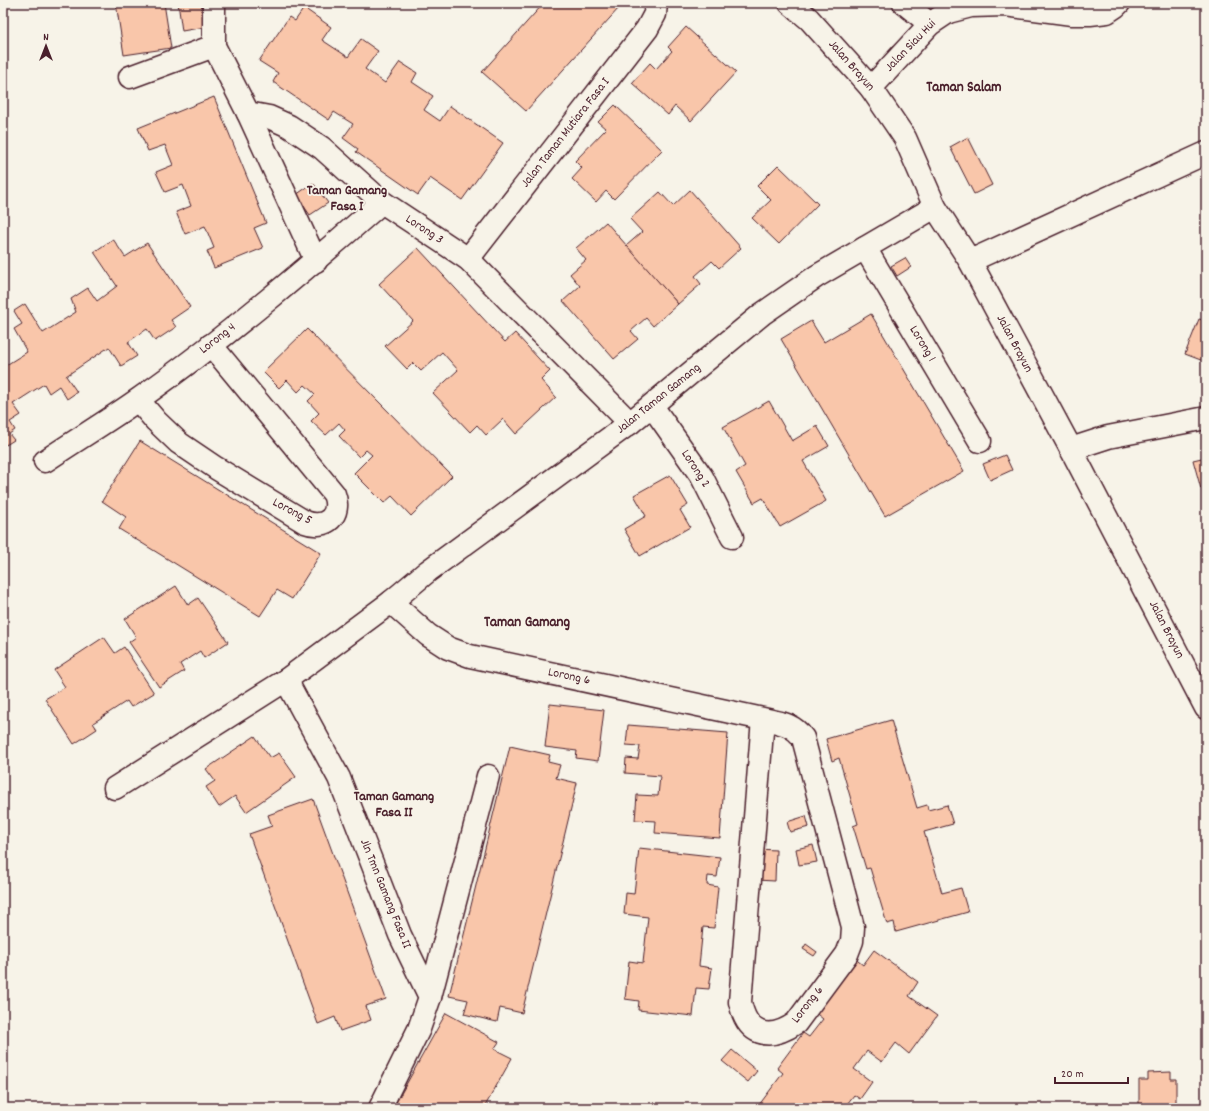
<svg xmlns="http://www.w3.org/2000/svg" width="1209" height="1111" viewBox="0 0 1209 1111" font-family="Dekko,sans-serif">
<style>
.building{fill:#f9c6aa;stroke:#4a1f2b}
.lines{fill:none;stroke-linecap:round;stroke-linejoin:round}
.street-casing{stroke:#4a1f2b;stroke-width:25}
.secondary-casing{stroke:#4a1f2b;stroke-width:25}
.street{stroke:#f7f3e8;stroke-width:22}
.secondary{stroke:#f7f3e8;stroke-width:22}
.labels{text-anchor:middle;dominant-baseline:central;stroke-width:3.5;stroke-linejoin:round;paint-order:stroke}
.street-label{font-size:13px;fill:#4a1f2b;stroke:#f7f3e8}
.neighbourhood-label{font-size:14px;font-weight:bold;fill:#4a1f2b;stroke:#f7f3e8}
.quarter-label{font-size:15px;font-weight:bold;fill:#4a1f2b;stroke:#f7f3e8}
</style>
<rect width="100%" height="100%" fill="#f7f3e8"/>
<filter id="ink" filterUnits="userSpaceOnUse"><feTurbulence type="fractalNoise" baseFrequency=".025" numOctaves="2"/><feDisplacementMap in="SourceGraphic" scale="8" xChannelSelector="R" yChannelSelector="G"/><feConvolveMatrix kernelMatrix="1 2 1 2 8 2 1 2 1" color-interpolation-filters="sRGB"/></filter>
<g filter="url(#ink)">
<g class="building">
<path d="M116,3H164L171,48L124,55Z"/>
<path d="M178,3H201L205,27L182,31Z"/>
<path d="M544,3H613L619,8L526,111L482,72Z"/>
<path d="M304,8L331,27L322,40L348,57L361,39L378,51L365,69L385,83L400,62L417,73L412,82L433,96L424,110L440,121L450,106L503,143L462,200L430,178L418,195L356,152L358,149L343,138L353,124L334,112L329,120L273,82L278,73L259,61L289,17L295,21Z"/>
<path d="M686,27L736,72L691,121L675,106L668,115L632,83L650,63L656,69L672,51L668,47Z"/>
<path d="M214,97L266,223L254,228L263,248L214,268L207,251L214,248L205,226L185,234L176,212L191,206L183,185L165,192L156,172L173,165L165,145L148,151L138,128Z"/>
<path d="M615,105L662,150L614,199L606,191L596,202L572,179L582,168L575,161L606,129L598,122Z"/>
<path d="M968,137L992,185L974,194L950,147Z"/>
<path d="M778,165L818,204L779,244L752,218L771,200L757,186Z"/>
<path d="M313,183L328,203L310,215L296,195Z"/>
<path d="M690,190L741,248L719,268L712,261L695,276L701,284L678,304L626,246L642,232L630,219L660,192L673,206Z"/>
<path d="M606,222L678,304L653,326L646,318L631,331L638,339L614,359L563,301L580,286L570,274L586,260L576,248Z"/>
<path d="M113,239L125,257L147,243L190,307L171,320L176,327L155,341L147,329L128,342L137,356L121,366L109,347L66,376L77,392L67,399L59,386L49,393L44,384L13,404L21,415L10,422L15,430L9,434L14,440L6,445L3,440V367L27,352L14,329L22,324L14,311L25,304L43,333L76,312L71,299L88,288L97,301L117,286L94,252Z"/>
<path d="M418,248L505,342L515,333L550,371L541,380L556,397L516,434L503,419L486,435L477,425L470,432L433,393L458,370L442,352L421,371L413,363L407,369L385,346L413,321L379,284Z"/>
<path d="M905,258L911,267L897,276L891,266Z"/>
<path d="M1206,313V362L1185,354L1199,319L1203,320Z"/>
<path d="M871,314L964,471L885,516L781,339L811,321L824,342Z"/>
<path d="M307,329L452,476L411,516L392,496L384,503L354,473L372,455L366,450L359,457L339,436L345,430L339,423L326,435L311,421L319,413L308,401L315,394L305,385L298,392L287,380L279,388L263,372Z"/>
<path d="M769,401L792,441L817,426L829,446L803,461L826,501L780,527L763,498L754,503L736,472L745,466L723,427Z"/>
<path d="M140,441L321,553L292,599L277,590L260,616L119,529L126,517L102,501Z"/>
<path d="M1005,455L1012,470L990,480L983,464Z"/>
<path d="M1206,457V488L1201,489L1193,460Z"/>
<path d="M670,475L688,505L680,510L690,527L640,556L624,529L646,516L634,495Z"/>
<path d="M176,586L188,605L198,598L228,642L204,658L200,651L180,664L184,671L159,687L129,642L136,637L125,619Z"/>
<path d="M104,637L115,653L124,647L154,693L131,707L127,701L93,723L97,729L74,744L45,699L65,687L54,670Z"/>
<path d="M550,704L604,710L598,761L576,758L577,751L545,747Z"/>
<path d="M891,720L917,808L927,805L928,810L947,805L953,824L924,832L942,893L961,888L968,912L896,932L894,922L887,924L870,868L866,869L853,826L858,824L839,758L832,761L826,739Z"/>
<path d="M628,725L728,733L720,838L655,833L656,821L635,820L637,795L658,796L660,776L625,773L626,758L638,759L640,746L626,745Z"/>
<path d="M255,736L270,758L279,753L296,777L246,812L235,796L219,807L206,787L215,781L206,769Z"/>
<path d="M510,746L550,755L548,762L560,765L556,778L577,783L522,1013L500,1008L497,1022L464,1014L468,1000L449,996Z"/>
<path d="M313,799L386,999L366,1006L371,1020L340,1031L335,1017L318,1024L249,834L272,826L268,815Z"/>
<path d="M806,816L809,827L790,832L787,822Z"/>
<path d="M813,845L817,862L799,865L796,849Z"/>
<path d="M639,848L720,857L717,877L708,876L707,885L718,887L714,928L703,927L699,966L712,968L709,989L696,988L693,1016L638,1010L639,1001L625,999L629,961L643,963L648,917L624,914L626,893L634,894Z"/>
<path d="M758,849L776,850L775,881L756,880Z"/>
<path d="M806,944L817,952L814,956L803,949Z"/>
<path d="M874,950L918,982L909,996L937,1016L909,1054L896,1043L882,1062L867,1051L854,1069L872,1082L860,1099L854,1095L844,1108H763L759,1105L783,1073L777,1068L803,1033L809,1037L823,1019L813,1011L853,957L863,965Z"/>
<path d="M446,1013L499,1042L494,1049L512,1058L484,1108H393Z"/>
<path d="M732,1050L757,1071L748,1082L722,1061Z"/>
<path d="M1171,1072V1079H1176V1108H1139V1080H1148V1073Z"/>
</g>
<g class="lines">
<defs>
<g id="street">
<path d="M214,3V46L248,113L269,117L289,126L322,148L382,202L468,259L630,423"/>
<path d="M904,3L930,24"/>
<path d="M130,77L214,46"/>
<path d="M871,88L930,24L948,12L971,6L1005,5L1072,14H1090L1107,12L1116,6L1119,3"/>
<path d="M248,113L316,261"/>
<path d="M865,248L980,441"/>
<path d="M468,259L647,29L655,14L656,3"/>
<path d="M970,261L1206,153"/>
<path d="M138,400L156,421L179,443L216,468L305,522C326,530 342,515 334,494L211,345"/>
<path d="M652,406L702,477L732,537"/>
<path d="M1071,449L1108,437L1206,418"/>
<path d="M45,461C76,440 108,421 139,399C224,339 304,271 382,202"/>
<path d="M391,602L428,635L448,648L470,656L763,719C780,723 792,723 803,738L853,927L852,941L847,954L796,1023C768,1042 747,1035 740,1002L763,719"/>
<path d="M286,680L339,778L400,935L430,997L419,1029L380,1108"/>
<path d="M115,788L286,680L391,602L428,571L630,423L762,314L817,276L935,207"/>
<path d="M430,997L488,776"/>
</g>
<path id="secondary" d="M790,3L809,19L871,88L905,138L935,207L970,261L1071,449L1206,708"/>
</defs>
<use href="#street" class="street-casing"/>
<use href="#secondary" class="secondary-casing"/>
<use href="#street" class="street"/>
<use href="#secondary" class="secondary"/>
</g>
</g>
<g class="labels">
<g class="street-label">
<text transform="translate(911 46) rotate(-46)">Jalan Siau Hui</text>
<text transform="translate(851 66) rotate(49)">Jalan Brayun</text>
<text transform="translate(566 133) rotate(-52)">Jalan Taman Mutiara Fasa I</text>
<text transform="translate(424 230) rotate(33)">Lorong 3</text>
<text transform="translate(218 339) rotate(-38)">Lorong 4</text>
<text transform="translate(922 344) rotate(59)">Lorong 1</text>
<text transform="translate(1014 344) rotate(62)">Jalan Brayun</text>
<text transform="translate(659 399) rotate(-39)">Jalan Taman Gamang</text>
<text transform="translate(695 469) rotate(57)">Lorong 2</text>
<text transform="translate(292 512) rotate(28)">Lorong 5</text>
<text transform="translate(1166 630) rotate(63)">Jalan Brayun</text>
<text transform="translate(569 677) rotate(12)">Lorong 6</text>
<text transform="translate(385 894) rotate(68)">Jln Tmn Gamang Fasa II</text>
<text transform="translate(808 1005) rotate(-52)">Lorong 6</text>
</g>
<g class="neighbourhood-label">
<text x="347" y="191">Taman Gamang<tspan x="347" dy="16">Fasa I</tspan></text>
<text x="394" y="797">Taman Gamang<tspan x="394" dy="16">Fasa II</tspan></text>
</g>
<g class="quarter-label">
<text x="964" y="88">Taman Salam</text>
<text x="527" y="623">Taman Gamang</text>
</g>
</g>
<rect width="1209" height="1111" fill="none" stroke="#f7f3e8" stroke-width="16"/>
<rect x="8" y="8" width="1193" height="1095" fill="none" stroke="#4a1f2b" stroke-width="1.5" filter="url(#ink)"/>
<g transform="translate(46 46)" stroke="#f7f3e8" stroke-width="3" paint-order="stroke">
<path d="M0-3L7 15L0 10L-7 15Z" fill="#4a1f2b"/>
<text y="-6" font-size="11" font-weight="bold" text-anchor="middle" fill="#4a1f2b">N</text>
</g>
<path d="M1055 1077v6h73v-6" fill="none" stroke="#4a1f2b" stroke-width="2"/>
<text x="1061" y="1077" font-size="12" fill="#4a1f2b" stroke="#f7f3e8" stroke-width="3" paint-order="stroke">20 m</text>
</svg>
